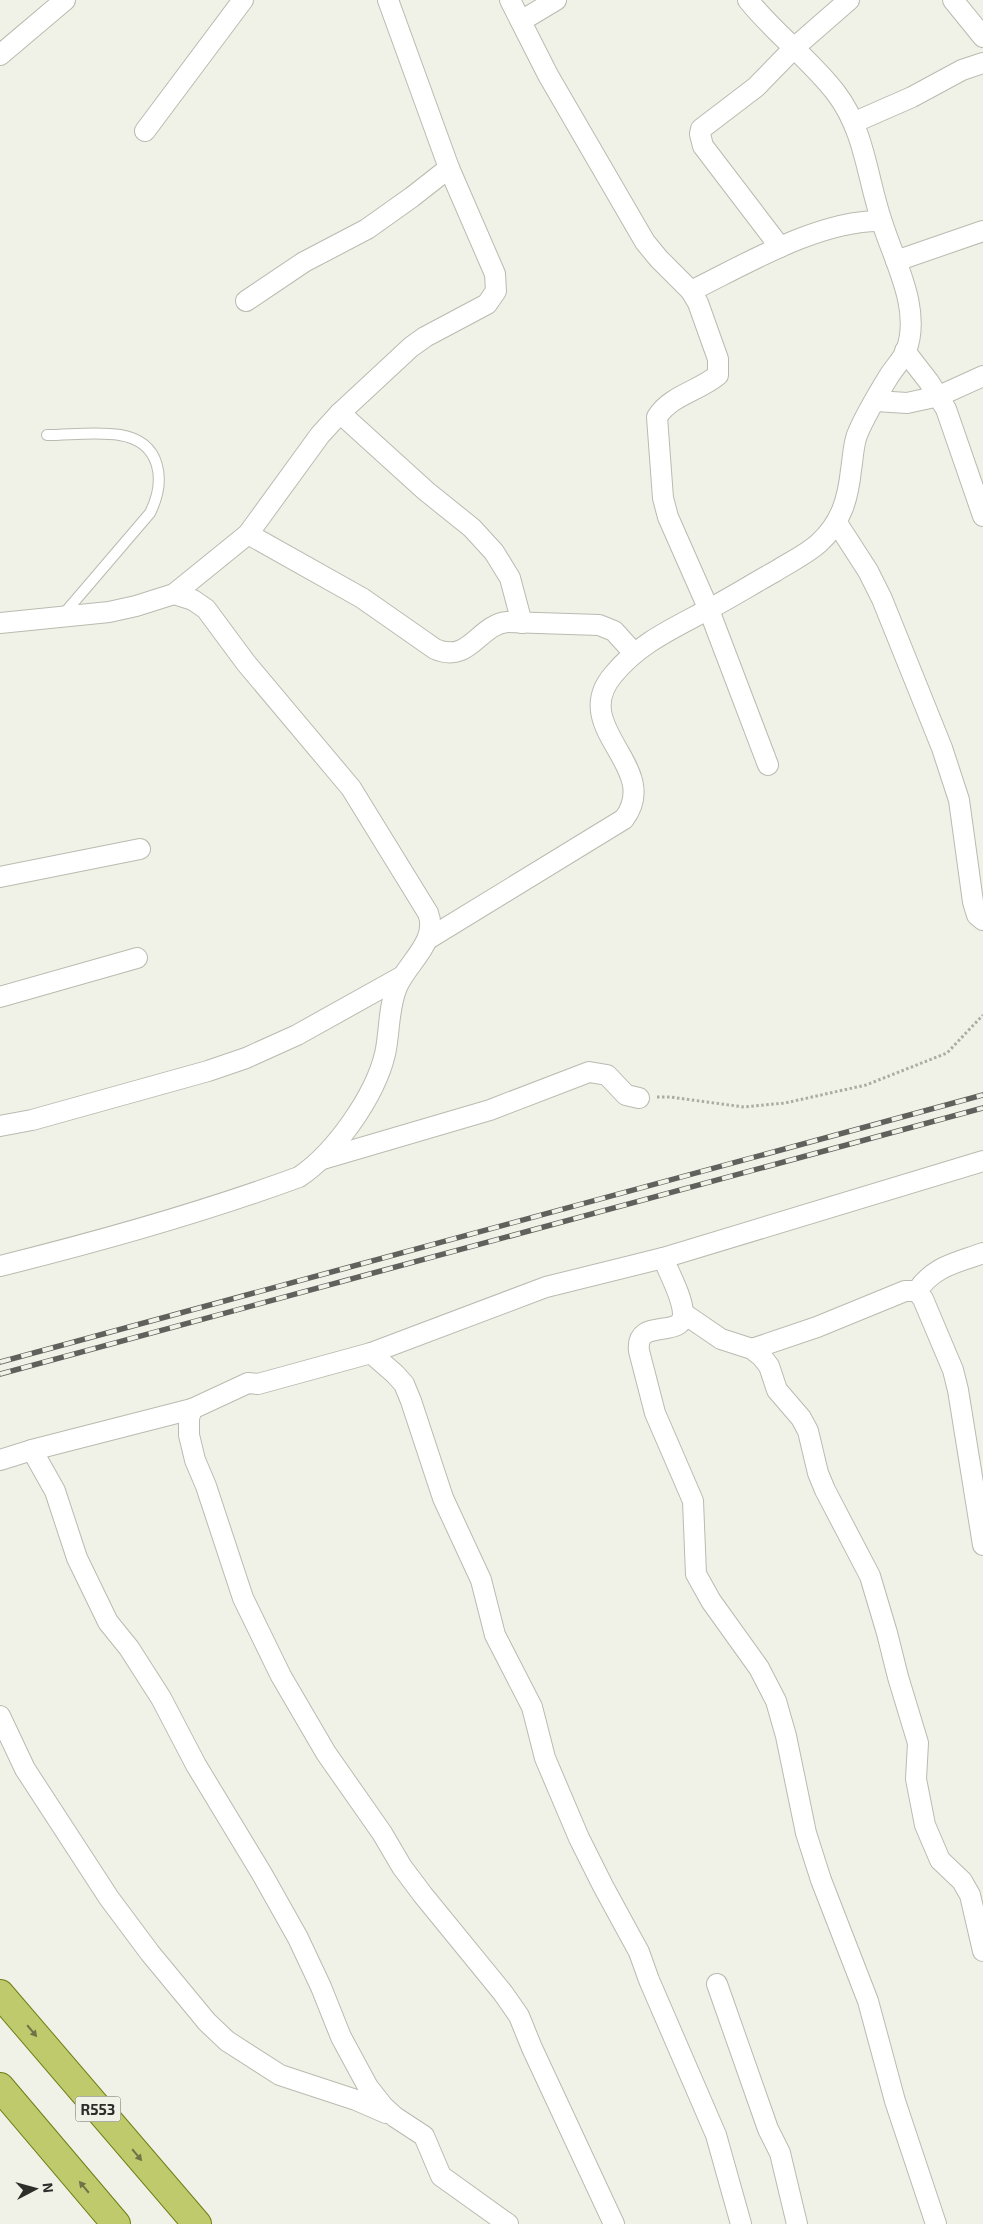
<svg xmlns="http://www.w3.org/2000/svg" width="983" height="2224" viewBox="0 0 983 2224" font-family="'Exo 2',sans-serif">
<style>
.lines{fill:none;stroke-linecap:round;stroke-linejoin:round}
.lane-casing{stroke:#b9bbb0;stroke-width:12}
.street-casing{stroke:#b9bbb0;stroke-width:22}
.primary-casing{stroke:#707d15;stroke-width:30}
.path{stroke:#abada4;stroke-width:3;stroke-dasharray:2.5 2.5;stroke-linecap:butt}
.lane{stroke:#fff;stroke-width:10}
.street{stroke:#fff;stroke-width:20}
.primary{stroke:#bfca6c;stroke-width:28}
.rail-casing{stroke:#60615c;stroke-width:5.5}
.rail{stroke:#f0f2e7;stroke-width:4;stroke-dasharray:11;stroke-linecap:butt}
.oneway{fill:#6f7448}
.labels{text-anchor:middle;dominant-baseline:central;stroke-width:5;stroke-linejoin:round;paint-order:stroke}
.shield{fill:#f0f2e7;stroke:#686963;stroke-width:1}
.shield-label{font-size:15px;font-weight:bold;fill:#2d2e2a}
</style>
<rect width="100%" height="100%" fill="#f0f2e7"/>
<g class="lines">
<defs>
<path id="lane" d="M47,435C69,435 98,431 120,435C162,442 166,481 150,513L62,616"/>
<g id="street">
<path d="M510,0L548,75L645,242L659,259L691,291L698,303L718,359V375C699,391 671,395 657,417L663,498L668,517L709,610L768,765"/>
<path d="M953,0L983,37"/>
<path d="M521,21L556,0"/>
<path d="M0,55L65,0"/>
<path d="M855,122L912,97L962,70L983,63"/>
<path d="M145,131L243,0"/>
<path d="M780,247L703,146L700,134L701,129L756,87L794,48L849,0"/>
<path d="M896,261L983,231"/>
<path d="M691,291C746,264 819,220 881,221"/>
<path d="M246,301L304,262L367,229L412,197L449,168"/>
<path d="M905,351L929,382L946,409L983,516"/>
<path d="M876,401L907,403L939,396L983,376"/>
<path d="M340,413L426,491L472,528L494,552L510,578L522,623"/>
<path d="M837,523L868,571L882,599L942,748L959,800L973,902L977,915L983,920"/>
<path d="M248,534L362,598L435,649C470,664 478,625 507,622L599,625L614,631L633,652"/>
<path d="M174,594L248,534L320,435L340,413L411,347L425,337L487,304L496,291L495,274L449,168L388,0"/>
<path d="M0,623L109,612L136,606L174,594L193,600L206,609L246,663L351,788L428,913C439,941 407,963 397,987C388,1008 390,1032 385,1054C375,1096 335,1153 299,1177C201,1213 101,1241 0,1266"/>
<path d="M0,877L140,849"/>
<path d="M428,939L624,819C663,767 568,728 613,675C639,643 674,628 709,609C732,597 754,583 776,571C790,562 807,554 819,543C841,523 848,499 851,470C853,459 853,446 857,435C865,415 878,394 889,376C894,368 902,360 906,351C922,309 894,261 882,222C867,178 865,131 836,93C810,59 775,34 748,0"/>
<path d="M0,997L137,958"/>
<path d="M0,1126L32,1120L208,1071L246,1058L297,1035L401,977"/>
<path d="M323,1159L490,1110L589,1072L607,1075L626,1095L639,1098"/>
<path d="M663,1258C669,1273 683,1298 683,1314C683,1340 635,1316 639,1351L655,1413L693,1501L696,1574L711,1601L759,1668L776,1701L786,1736L806,1833L821,1880L868,2001L895,2101L936,2224"/>
<path d="M917,1291C934,1266 956,1263 983,1253"/>
<path d="M683,1313L721,1339L752,1349L762,1357L769,1366L777,1390L801,1418L808,1431L818,1473L825,1490L870,1576L887,1633L898,1677L918,1743L916,1779L925,1825L940,1860L962,1881L970,1895L983,1951"/>
<path d="M752,1349L817,1327L905,1291H917L923,1299L953,1370L958,1390L983,1545"/>
<path d="M371,1353L395,1374L404,1384L411,1401L443,1498L481,1580L495,1635L532,1707L545,1758L579,1838L603,1886L639,1952L649,1980L716,2135L741,2224"/>
<path d="M32,1450L192,1409"/>
<path d="M0,1460L32,1450L55,1491L77,1558L108,1622L129,1648L161,1698L196,1765L262,1874L298,1938L321,1987L341,2037L368,2087L383,2106L395,2117L424,2136L441,2176L508,2224"/>
<path d="M0,1716L25,1769L109,1898L150,1953L207,2022L227,2041L280,2075L356,2100L386,2113"/>
<path d="M717,1984L768,2129L780,2153L797,2224"/>
<path d="M614,2224L532,2048L519,2016L503,1993L423,1895L402,1867L382,1833L326,1753L281,1676L243,1598L206,1486L195,1460L189,1435V1418L192,1409L248,1383L258,1384L371,1353L546,1287L663,1258L983,1161"/>
</g>
<g id="primary">
<path d="M0,1994L197,2224"/>
<path d="M0,2087L116,2224"/>
</g>
</defs>
<use href="#lane" class="lane-casing"/>
<use href="#street" class="street-casing"/>
<use href="#primary" class="primary-casing"/>
<path class="path" d="M657,1097H670L744,1107L785,1103L866,1085L947,1053L983,1015"/>
<use href="#lane" class="lane"/>
<use href="#street" class="street"/>
<use href="#primary" class="primary"/>
<defs>
<g id="rail">
<path d="M0,1362L983,1095"/>
<path d="M0,1374L983,1108"/>
</g>
</defs>
<use href="#rail" class="rail-casing"/>
<use href="#rail" class="rail"/>
</g>
<defs><path id="oneway-solid" d="M-6-.8H1V-3.2L6.5 0L1 3.2V.8H-6Z" transform="scale(1.25)"/></defs>
<g class="oneway">
<use href="#oneway-solid" transform="translate(32 2031) rotate(50)"/>
<use href="#oneway-solid" transform="translate(137 2155) rotate(50)"/>
<use href="#oneway-solid" transform="translate(84 2187) rotate(-130)"/>
</g>
<g class="labels">
<rect class="shield" x="75.5" y="2096.5" width="45" height="25" rx="4"/>
<g class="shield-label">
<text x="98" y="2109">R553</text>
</g>
</g>
<g transform="translate(35 2189) rotate(84)" stroke="#f0f2e7" stroke-width="4" paint-order="stroke">
<path d="M0-4L9 19L0 12L-9 19Z" fill="#2d2e2a"/>
<text y="-8" font-size="14" font-weight="bold" text-anchor="middle" fill="#2d2e2a">N</text>
</g>
</svg>
